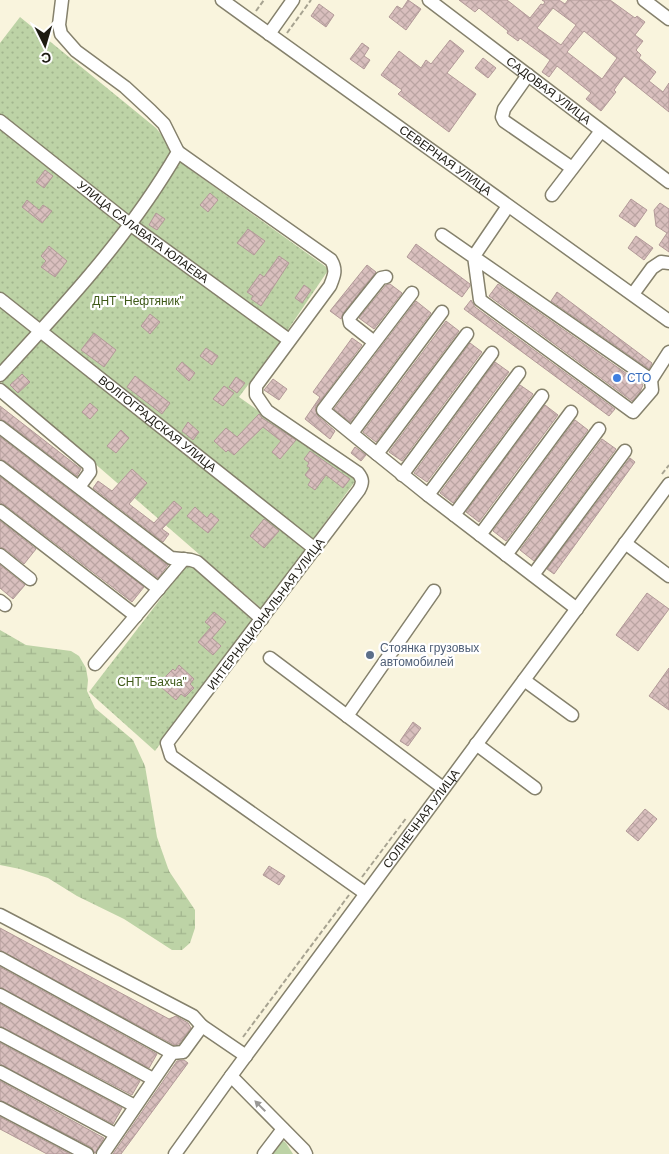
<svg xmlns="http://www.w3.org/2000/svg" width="669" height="1154" viewBox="0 0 669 1154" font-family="Arial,sans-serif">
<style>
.green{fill:#bdd3a6}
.wetland{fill:url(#wetland-marsh)}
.garden{fill:url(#garden-dots)}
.building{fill:url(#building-cross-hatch);stroke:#b29998;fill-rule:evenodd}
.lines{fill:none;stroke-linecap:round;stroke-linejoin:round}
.minor-casing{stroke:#85816c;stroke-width:15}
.path{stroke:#a7a391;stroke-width:2;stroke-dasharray:5 2.5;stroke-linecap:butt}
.minor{stroke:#fff;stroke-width:12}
.oneway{fill:#999895}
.shop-dot{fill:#3f7fe0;stroke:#fff;stroke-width:2}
.service-dot{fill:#5c6f8a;stroke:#fff;stroke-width:2}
.labels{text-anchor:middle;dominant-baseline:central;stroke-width:4.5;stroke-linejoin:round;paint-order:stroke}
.street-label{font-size:12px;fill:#1d1b13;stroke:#fff}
.park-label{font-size:12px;fill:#3f5a19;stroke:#fff}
.shop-label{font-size:12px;fill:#366cbe;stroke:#fff;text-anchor:start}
.service-label{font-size:12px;fill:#4e5e75;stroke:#fff;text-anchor:start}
</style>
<defs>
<pattern id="wetland-marsh" width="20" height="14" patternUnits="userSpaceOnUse" patternTransform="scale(1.25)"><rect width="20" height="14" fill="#bdd3a6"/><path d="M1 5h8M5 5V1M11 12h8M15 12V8" fill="none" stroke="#a2b58e"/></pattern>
<pattern id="garden-dots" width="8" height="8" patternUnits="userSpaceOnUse" patternTransform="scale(1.25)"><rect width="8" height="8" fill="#bdd3a6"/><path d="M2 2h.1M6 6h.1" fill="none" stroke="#a2b58e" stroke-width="1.8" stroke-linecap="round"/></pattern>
<pattern id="building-cross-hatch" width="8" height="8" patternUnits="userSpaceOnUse" patternTransform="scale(1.25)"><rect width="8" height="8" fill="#d9bfbe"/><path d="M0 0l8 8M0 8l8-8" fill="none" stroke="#baa4a2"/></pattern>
</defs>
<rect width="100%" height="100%" fill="#f9f4dd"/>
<path class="green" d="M282,1140L286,1143L293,1154H268Z"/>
<path class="wetland" d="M0,630L26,645L71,651L79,656L86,668L88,680L87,691L95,708L133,740L145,766L157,837L169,871L195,910V928L190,943L182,950H172L124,919L77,896L48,878L20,869L0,865Z"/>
<g class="garden">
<path d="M20,17L156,128L188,168L329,269L277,346L239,397L356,480L262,609L0,381V43Z"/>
<path d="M188,563L252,620L155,751L89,692Z"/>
</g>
<g class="building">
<path d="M408,0L421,9L406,30L389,17L397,6L402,9Z"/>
<path d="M459,0H507L530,18L541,4L543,5L545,2L542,0H559L565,4L568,0H610L635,18L637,16L645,22L635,35L643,41L636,50L641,55L639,58L656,72L649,81L663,92L669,83V112L624,76L614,90L616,92L601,111L586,99L591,93L557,66L549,77L542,72L550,60L520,38L518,41L507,33L508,31L479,8L475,12ZM553,8L576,25L561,45L537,28ZM584,31L617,58L602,79L567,52Z"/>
<path d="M319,4L334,15L326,27L311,16Z"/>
<path d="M450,40L464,51L447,73L476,94L449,132L398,94L402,90L381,75L399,51L421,68L426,60L431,64Z"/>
<path d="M362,43L369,48L364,56L370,60L364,69L350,59Z"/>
<path d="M483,58L496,68L488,78L475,68Z"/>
<path d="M45,170L53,176L44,188L36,182Z"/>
<path d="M210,193L218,200L208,212L200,205Z"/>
<path d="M631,199L647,210L635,227L619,216Z"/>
<path d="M27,200L39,210L43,205L52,211L42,223L22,207Z"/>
<path d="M660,203L669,209V252L659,245L667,233L656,226L654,210Z"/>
<path d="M156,213L165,219L157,230L149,225Z"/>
<path d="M248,229L265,241L254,255L237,243Z"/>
<path d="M636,236L653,248L644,260L628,248Z"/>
<path d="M416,244L470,284V286L462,297L407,257Z"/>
<path d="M49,246L67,261L55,277L41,267L46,261L41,256Z"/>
<path d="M279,256L289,263L261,306L251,299L253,296L247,292L260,274L264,277Z"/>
<path d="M367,265L376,272L343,313L341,319L330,311Z"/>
<path d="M390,284L402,293L374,329L359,318L386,285Z"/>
<path d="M498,284L643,385L640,392L632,401L489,296Z"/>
<path d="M304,285L311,290L302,303L295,298Z"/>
<path d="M557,292L652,363L649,369L551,301Z"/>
<path d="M471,300L475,307L615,409L609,416L464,309Z"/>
<path d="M416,301L431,313L350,422L334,409Z"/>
<path d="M150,314L160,322L150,334L141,326Z"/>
<path d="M446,321L459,331L376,442L363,432Z"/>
<path d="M94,333L116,350L104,367L81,350Z"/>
<path d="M352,338L362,345L315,408L318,416L335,431L330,439L305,419L320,397L313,392Z"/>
<path d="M470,343L482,352L402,461L389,452Z"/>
<path d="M206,348L218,356L212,365L200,356Z"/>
<path d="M182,362L195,373L189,381L176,369Z"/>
<path d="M495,362L509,372L427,482L414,473Z"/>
<path d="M22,374L30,382L18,393L10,385Z"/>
<path d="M135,376L170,403L162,414L127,387Z"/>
<path d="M236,377L245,383L237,393L229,387Z"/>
<path d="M273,379L287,389L279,400L264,390Z"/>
<path d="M520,385L533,394L453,503L440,493Z"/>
<path d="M224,386L234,393L223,406L213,399Z"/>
<path d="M90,403L98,410L90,419L82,412Z"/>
<path d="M545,405L558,415L479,522L466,512Z"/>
<path d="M0,406L81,469L77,476L5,421L0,419Z"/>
<path d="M259,414L262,418L296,440L280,459L272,452L281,441L263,427L234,455L228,450L226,452L214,441L226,428L237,437Z"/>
<path d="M575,420L588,430L506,541L493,531Z"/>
<path d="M188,422L199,432L193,440L182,431Z"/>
<path d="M121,430L129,438L116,453L107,446Z"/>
<path d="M0,437L166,564L168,565L158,578L5,461L0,459Z"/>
<path d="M602,439L616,449L534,561L520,550Z"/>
<path d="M355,447L366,455L361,461L351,453Z"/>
<path d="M310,451L350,479L343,488L326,475L315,490L308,485L311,480L305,475L310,468L307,466L309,463L304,459Z"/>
<path d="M630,458L635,462L554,574L547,569Z"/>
<path d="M132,469L147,483L129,504L154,523L174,501L182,508L162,529L169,534L163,542L93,488L98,481L112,491Z"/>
<path d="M0,477L144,587L132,602L5,505L0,503Z"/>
<path d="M195,507L207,518L211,513L219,520L208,533L187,516Z"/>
<path d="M264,519L279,531L264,548L250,536Z"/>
<path d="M0,521L36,549L24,564L5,549L0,547Z"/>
<path d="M0,565L25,585L13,599L0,588Z"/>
<path d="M647,593L669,609L638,651L616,635Z"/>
<path d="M214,612L226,622L212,638L221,646L213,655L198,642L211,627L205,622Z"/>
<path d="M179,665L194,679L190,684L194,688L185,697L181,694L176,700L161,687L166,680L164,678L173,669L175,671Z"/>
<path d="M669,668V710L649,696Z"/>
<path d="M413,722L421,728L408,746L400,741Z"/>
<path d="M645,809L657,819L638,841L626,831Z"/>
<path d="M269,866L285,876L279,885L263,875Z"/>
<path d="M0,928L169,1019L176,1016L188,1023L191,1028L179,1044L174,1045L0,950Z"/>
<path d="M0,967L157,1054L149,1068L0,987Z"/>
<path d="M0,1004L140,1081L132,1095L0,1026Z"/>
<path d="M0,1043L122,1108L113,1124L0,1064Z"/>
<path d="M184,1060L188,1063L121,1154H113L177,1061Z"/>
<path d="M0,1081L104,1138L95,1153L91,1147L0,1100Z"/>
<path d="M0,1117L70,1154H47L0,1129Z"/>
</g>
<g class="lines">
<defs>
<g id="minor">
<path id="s1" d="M222,0L669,321"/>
<path id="s2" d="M429,0L669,182"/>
<path d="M644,0L669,19"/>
<path d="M269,34L293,0"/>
<path d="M528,75L504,109L502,117L504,121L572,168"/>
<path id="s3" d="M0,121L131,225L289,340"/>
<path d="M178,152L331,260C337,270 334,276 330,286L256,386V395L267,411L358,473C363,479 363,483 359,490L167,743L171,756L365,893"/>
<path d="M552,195L601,131"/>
<path d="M442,235L651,380L652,390L633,412L480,300L474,256L508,206"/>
<path d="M633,294L652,268L661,262L669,263"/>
<path id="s4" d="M0,299L315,549"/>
<path d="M467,334L377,454L428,495L577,609"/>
<path d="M374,342L350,323L349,318L381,278L386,277"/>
<path d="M0,375C65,305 130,235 178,152L164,124L151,111L125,87L76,51L61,34L59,25L62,0"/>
<path d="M651,380L669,352"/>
<path d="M0,390L89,465L90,472L79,487"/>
<path d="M0,427L171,558L191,560L197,562L262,619"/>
<path d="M352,433L442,312"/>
<path d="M377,454L323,410L412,293"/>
<path d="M0,467L159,589"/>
<path d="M402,475L492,353"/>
<path d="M428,495L519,373"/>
<path d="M0,511L136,616"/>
<path d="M454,515L542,396"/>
<path d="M480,535L571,412"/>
<path d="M625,543L669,576"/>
<path d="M0,555L30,579"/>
<path d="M506,555L599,429"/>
<path d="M533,575L625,451"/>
<path d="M0,601L5,605"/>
<path d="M270,658L443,788"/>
<path d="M95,664L184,559"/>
<path d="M524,680L572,715"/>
<path d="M347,716L434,591"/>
<path d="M476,744L535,788"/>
<path d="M0,915L193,1016L202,1026L183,1052L172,1053L103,1154"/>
<path d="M0,958L172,1053"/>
<path d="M0,995L153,1079"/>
<path d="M202,1026L246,1056"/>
<path d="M0,1034L135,1106"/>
<path d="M0,1072L115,1134"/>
<path d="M231,1076L304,1150L306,1154"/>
<path d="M0,1108L87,1154"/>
<path id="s5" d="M175,1154L231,1076L669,484"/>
<path d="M264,1154L283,1129"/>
</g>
</defs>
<use href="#minor" class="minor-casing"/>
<g class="path">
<path d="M256,11L264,0"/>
<path d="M287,33L311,0"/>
<path d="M662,474L669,465"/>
<path d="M362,877L407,817"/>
<path d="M243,1037L349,895"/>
</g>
<use href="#minor" class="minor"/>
</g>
<defs><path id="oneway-solid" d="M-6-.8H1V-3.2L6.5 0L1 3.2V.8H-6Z" transform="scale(1.25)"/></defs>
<use class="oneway" href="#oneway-solid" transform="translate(260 1106) rotate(-135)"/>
<circle class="shop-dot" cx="617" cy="378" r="5"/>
<circle class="service-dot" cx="370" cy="655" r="5"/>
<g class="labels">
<g class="street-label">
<text stroke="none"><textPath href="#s2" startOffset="150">САДОВАЯ УЛИЦА</textPath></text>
<text stroke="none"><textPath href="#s1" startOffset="275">СЕВЕРНАЯ УЛИЦА</textPath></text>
<text stroke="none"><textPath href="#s3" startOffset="181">УЛИЦА САЛАВАТА ЮЛАЕВА</textPath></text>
<text stroke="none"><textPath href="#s4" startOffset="201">ВОЛГОГРАДСКАЯ УЛИЦА</textPath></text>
<text transform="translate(266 614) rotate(-53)">ИНТЕРНАЦИОНАЛЬНАЯ УЛИЦА</text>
<text stroke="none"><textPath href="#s5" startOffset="416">СОЛНЕЧНАЯ УЛИЦА</textPath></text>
</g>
<g class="park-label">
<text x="138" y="301">ДНТ "Нефтяник"</text>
<text x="152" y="682">СНТ "Бахча"</text>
</g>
<g class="shop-label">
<text x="627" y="378">СТО</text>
</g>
<g class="service-label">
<text x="380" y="648">Стоянка грузовых<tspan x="380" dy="14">автомобилей</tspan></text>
</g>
</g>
<g transform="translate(45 45) rotate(175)" stroke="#ffffff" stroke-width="4" paint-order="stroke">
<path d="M0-4L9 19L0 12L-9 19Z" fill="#1d1b13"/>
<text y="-8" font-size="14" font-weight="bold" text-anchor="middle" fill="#1d1b13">С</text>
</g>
</svg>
